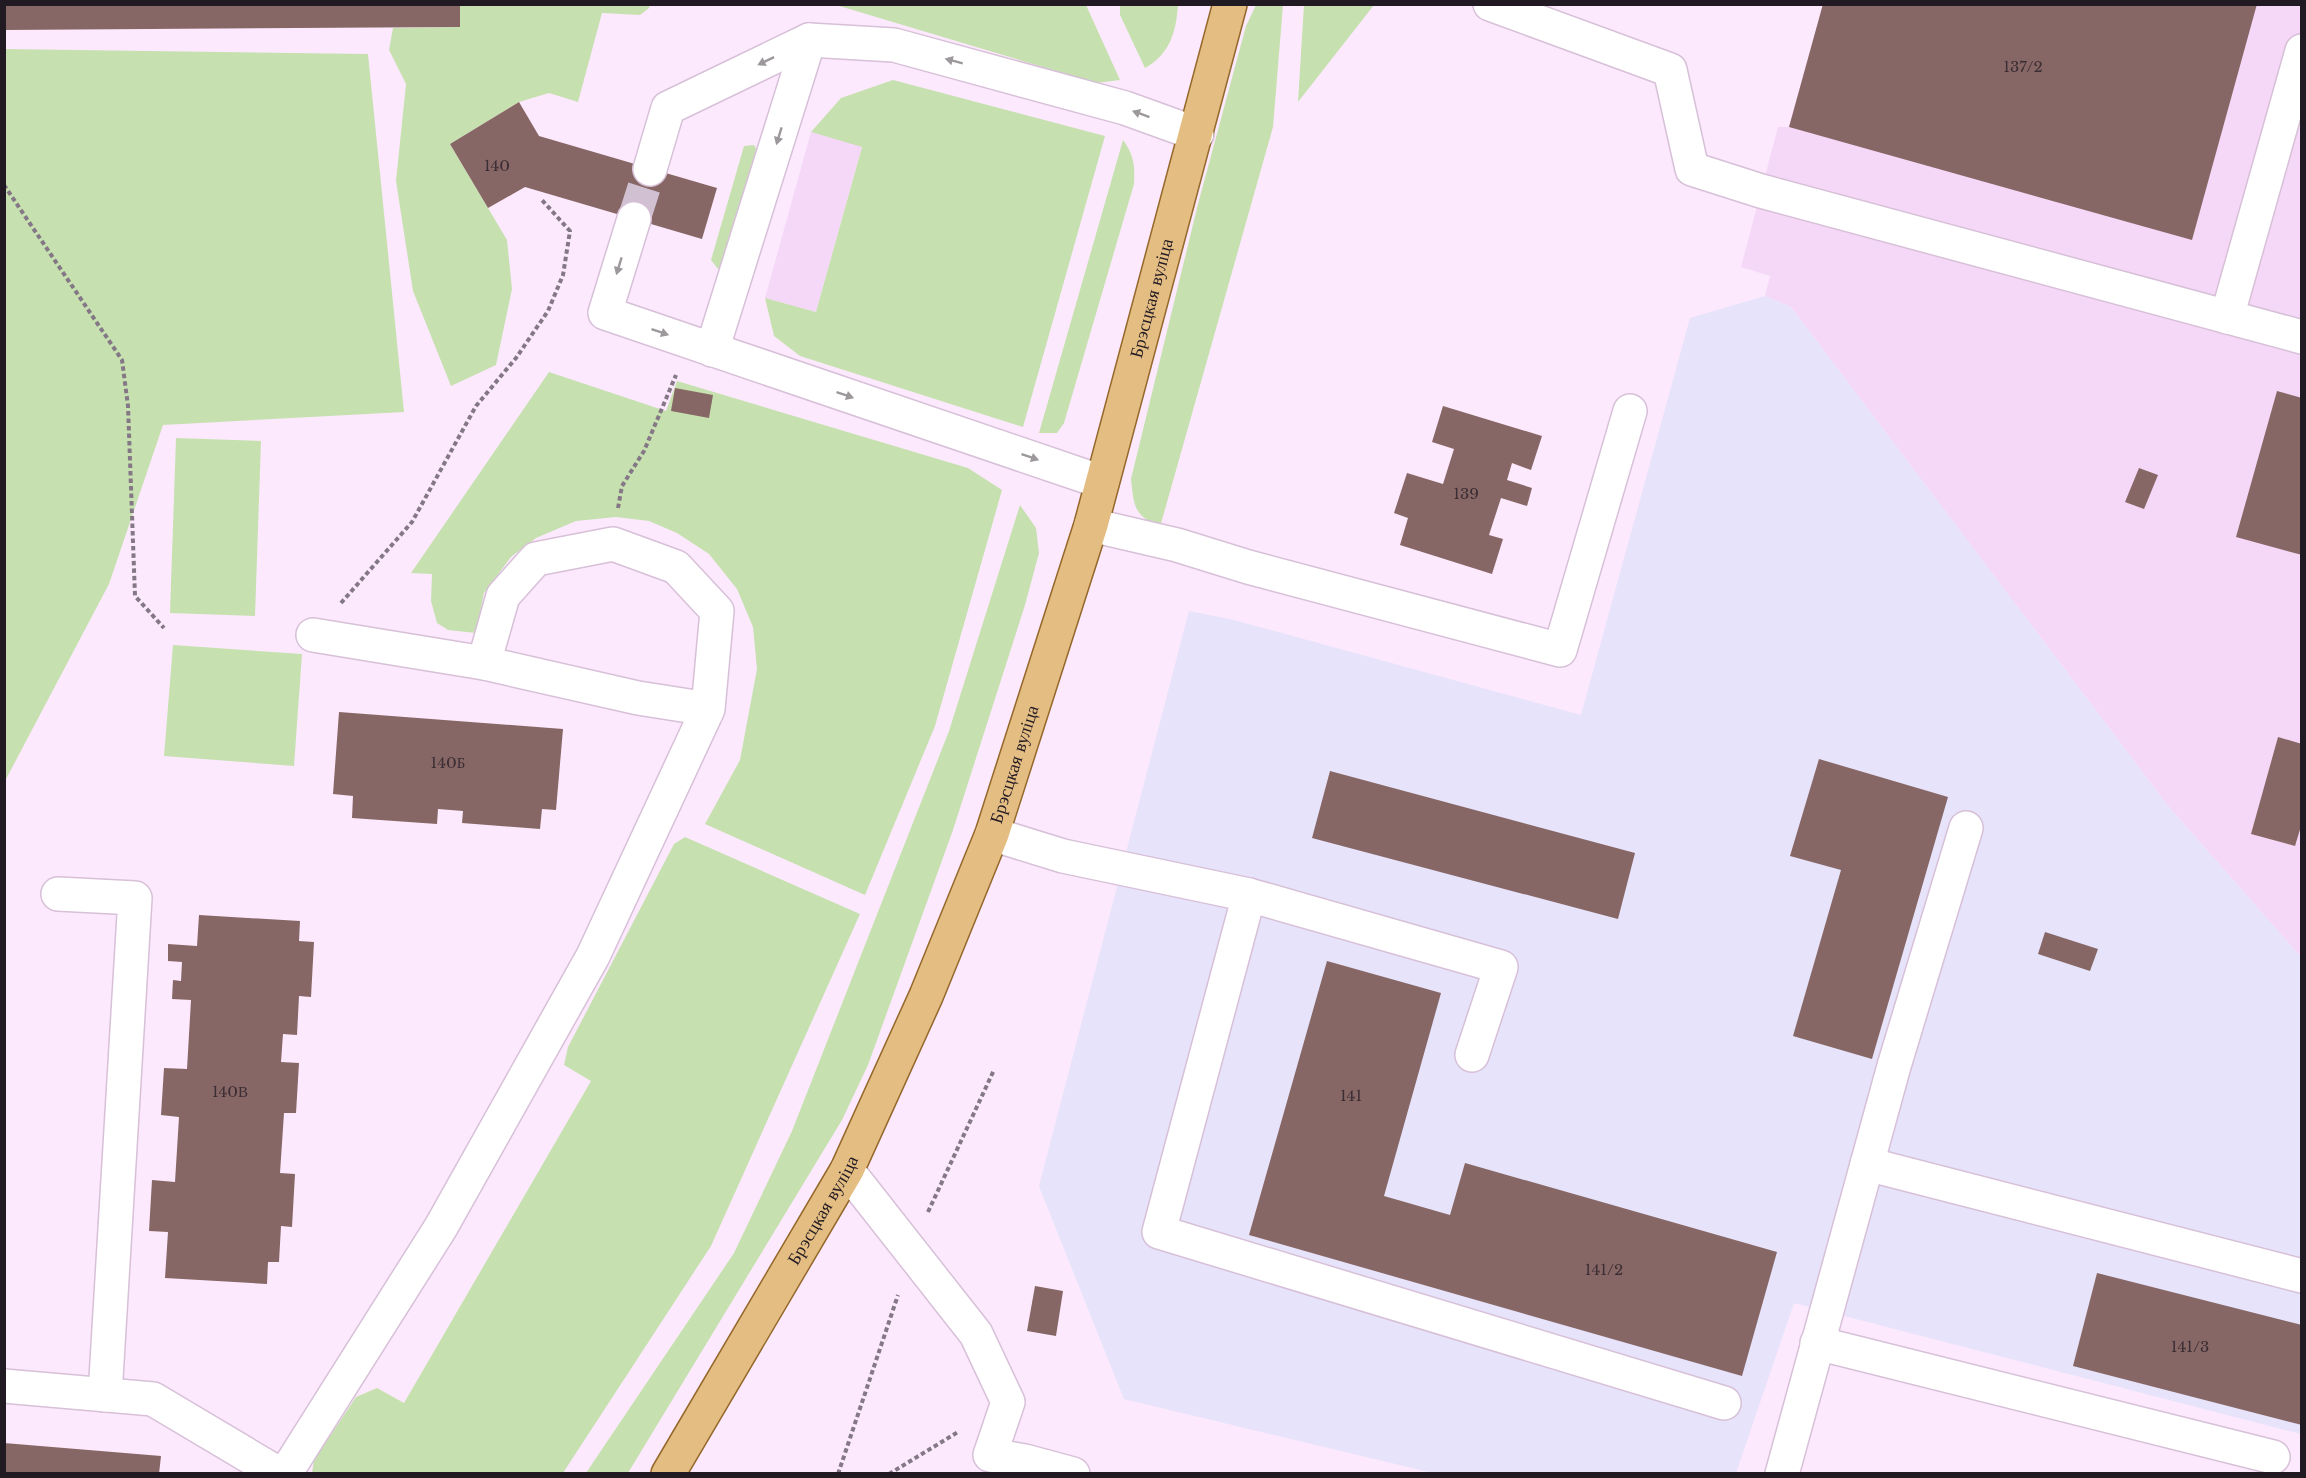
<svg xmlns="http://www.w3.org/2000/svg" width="2306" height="1478" viewBox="0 0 2306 1478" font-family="'Libre Baskerville',serif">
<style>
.built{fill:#f5d8f7}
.education{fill:#e6e3fa}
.green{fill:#c6e1af}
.building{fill:#876765}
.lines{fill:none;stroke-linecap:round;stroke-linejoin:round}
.minor-tunnel{stroke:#d0c0d1;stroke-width:33;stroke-dasharray:33 16;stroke-linecap:butt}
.minor-casing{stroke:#d7c0d8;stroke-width:36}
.major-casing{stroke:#94672a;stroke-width:36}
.path{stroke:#857886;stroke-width:4;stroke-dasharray:4.5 3;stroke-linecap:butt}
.minor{stroke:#fff;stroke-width:33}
.major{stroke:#e4bd82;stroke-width:33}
.oneway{fill:#9c989c}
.labels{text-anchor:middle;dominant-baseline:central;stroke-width:5;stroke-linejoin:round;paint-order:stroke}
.number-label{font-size:15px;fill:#3b2d34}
.street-label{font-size:18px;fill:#221a23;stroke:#fefefe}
</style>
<rect width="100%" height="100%" fill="#fce9fd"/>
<g class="built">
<path d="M1823,5H2301V957L2169,807L1791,307L1765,296L1770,276L1741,267L1778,127H1789Z"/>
<path d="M811,132L862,146L816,312L765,298Z"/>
</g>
<path class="education" d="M1765,296L1791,307L2169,807L2301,957V1434L1794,1303L1736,1473H1433L1124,1399L1039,1186L1189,611L1234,620L1581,715L1690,318Z"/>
<g class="green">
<path d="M460,5H650L649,8L640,15L602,13L578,102L549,93L519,102L450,144L507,240L512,289L496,365L451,386L413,291L396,181L406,84L389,50L393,28L460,27Z"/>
<path d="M836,5H1086L1120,80L1096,83Z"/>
<path d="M1120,5H1178C1176,32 1170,54 1145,68L1120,15Z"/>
<path d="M1256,5H1283L1273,127L1160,527C1134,515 1134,507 1131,479L1198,204L1246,26Z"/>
<path d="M1304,5H1374L1298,102Z"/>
<path d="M5,49L368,54L404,412L163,425L109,584L5,781Z"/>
<path d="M893,80L1105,136L1023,427L800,356L774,336L765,298L816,312L862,147L811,132L841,98Z"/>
<path d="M1123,140C1134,155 1135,166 1134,184L1064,423L1057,433H1039Z"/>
<path d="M754,145L760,156L729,264L718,269L711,260L744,146Z"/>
<path d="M549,372L666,411L677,381L968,468L1002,490L935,726L865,895L705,824L740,760L757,669L753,627L737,589L709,554L677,533L649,521L616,517L576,521L536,538L511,557L484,593L476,633L448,630L437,623L431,601L432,574L411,573Z"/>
<path d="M176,438L261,441L255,616L170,613Z"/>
<path d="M1020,505L1036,528L1039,553L1025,605L953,830L868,1065L842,1120L628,1473H586L734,1253L792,1131L949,731Z"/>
<path d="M173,645L302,654L294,766L164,756Z"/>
<path d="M685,837L860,914L711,1246L563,1473H312L314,1460L356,1397L377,1388L404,1403L591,1081L564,1065L568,1047L674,844Z"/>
</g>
<g class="building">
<path d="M4,4H460V27L4,30Z"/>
<path d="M1823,4H2257L2192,240L1789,127Z"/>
<path d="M519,102L539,136L717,188L702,239L525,187L488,208L450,144Z"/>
<path d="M675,388L713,395L709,418L671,411Z"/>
<path d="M2277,391L2302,398V555L2236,537Z"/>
<path d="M1443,406L1542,436L1531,470L1512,463L1507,480L1532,488L1527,506L1501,498L1489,535L1503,539L1492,574L1400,545L1408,518L1394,513L1407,473L1443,484L1448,468L1454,449L1432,442Z"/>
<path d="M2139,468L2158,475L2144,509L2125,502Z"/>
<path d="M339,712L563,729L556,810L542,809L540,829L462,823L463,811L438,809L437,824L352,818L353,796L333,794Z"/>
<path d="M2278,737L2302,744V823L2295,846L2251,834Z"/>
<path d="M1819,759L1948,797L1872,1059L1793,1036L1841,870L1790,856Z"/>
<path d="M1330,771L1635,853L1618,919L1312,838Z"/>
<path d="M199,915L300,921L299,941L314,942L311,997L299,996L297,1035L283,1034L281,1062L299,1063L296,1113H284L280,1173L295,1174L292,1227L281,1226L279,1262H268L267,1284L165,1278L168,1232L149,1231L152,1180L175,1182L179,1117L161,1115L164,1068L187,1069L191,1000L172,999L173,980L181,981L182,962L168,961V944L197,946Z"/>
<path d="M2045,932L2098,949L2090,971L2038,954Z"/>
<path d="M1327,961L1441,993L1384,1196L1450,1215L1465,1163L1777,1252L1742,1376L1249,1235Z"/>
<path d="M2097,1273L2302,1325V1425L2073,1366Z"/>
<path d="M1035,1286L1063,1291L1056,1336L1027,1331Z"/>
<path d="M4,1443L161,1456L159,1474H4Z"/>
</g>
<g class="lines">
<path class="minor-tunnel" d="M634,219L650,169"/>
<defs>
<g id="minor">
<path d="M1490,4L1670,70L1692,169L1761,191L2302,337"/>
<path d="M650,169L668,108L809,40L894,45L1125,108L1197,134"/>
<path d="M634,219L605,313L1102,482"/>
<path d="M2227,317L2302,51"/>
<path d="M712,350L809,40"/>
<path d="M1091,525L1177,545L1248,567L1560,650L1630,411"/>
<path d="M313,635L484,663"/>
<path d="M992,834L1063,856L1249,895L1501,967L1472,1055"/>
<path d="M58,894L135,898L105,1395"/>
<path d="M1249,895L1159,1232L1724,1403"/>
<path d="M1867,1164L2302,1276"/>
<path d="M847,1170L976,1334L1008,1402L990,1455L1025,1461L1073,1474"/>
<path d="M1817,1343L2273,1457"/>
<path d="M4,1386L153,1399L279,1474"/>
<path d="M285,1474L441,1227L593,956L708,709L717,611L676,567L613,544L536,559L503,596L484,663L638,698L708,709"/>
<path d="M1782,1474L1894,1066L1966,828"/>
</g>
<g id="major">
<path id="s1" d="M668,1474L847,1170L926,996L992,834L1091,525L1230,4"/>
</g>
</defs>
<use href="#minor" class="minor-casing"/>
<use href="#major" class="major-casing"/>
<g class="path">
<path d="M4,185L122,360L128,406L135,596L164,628"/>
<path d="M618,508L622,486L644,451L676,375"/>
<path d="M341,603L412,522L476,406L516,358L548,311L563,275L570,231L541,199"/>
<path d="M928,1212L994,1070"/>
<path d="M838,1474L898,1295"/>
<path d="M889,1474L958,1432"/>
</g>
<use href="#minor" class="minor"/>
<use href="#major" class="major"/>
</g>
<defs><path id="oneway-solid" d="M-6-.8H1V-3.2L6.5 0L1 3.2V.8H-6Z" transform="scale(1.5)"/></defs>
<g class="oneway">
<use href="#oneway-solid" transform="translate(766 61) rotate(154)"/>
<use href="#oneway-solid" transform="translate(954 61) rotate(-165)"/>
<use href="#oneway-solid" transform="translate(1141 114) rotate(-160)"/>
<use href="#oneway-solid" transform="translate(779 136) rotate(107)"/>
<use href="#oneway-solid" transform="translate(619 266) rotate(107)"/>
<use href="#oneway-solid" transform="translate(660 332) rotate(19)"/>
<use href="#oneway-solid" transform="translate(845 395) rotate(19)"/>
<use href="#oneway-solid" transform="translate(1030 457) rotate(19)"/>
</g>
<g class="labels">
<g class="number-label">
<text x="2023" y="66">137/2</text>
<text x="497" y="165">140</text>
<text x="1466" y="493">139</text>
<text x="448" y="762">140Б</text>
<text x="230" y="1091">140В</text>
<text x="1351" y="1095">141</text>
<text x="1604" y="1269">141/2</text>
<text x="2190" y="1346">141/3</text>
</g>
<g class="street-label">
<text stroke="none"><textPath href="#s1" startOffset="1278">Брэсцкая вуліца</textPath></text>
<text stroke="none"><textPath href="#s1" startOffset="792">Брэсцкая вуліца</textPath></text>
<text stroke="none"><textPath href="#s1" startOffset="306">Брэсцкая вуліца</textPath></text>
</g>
</g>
<rect width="2306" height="1478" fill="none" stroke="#221a23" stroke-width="12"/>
</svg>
